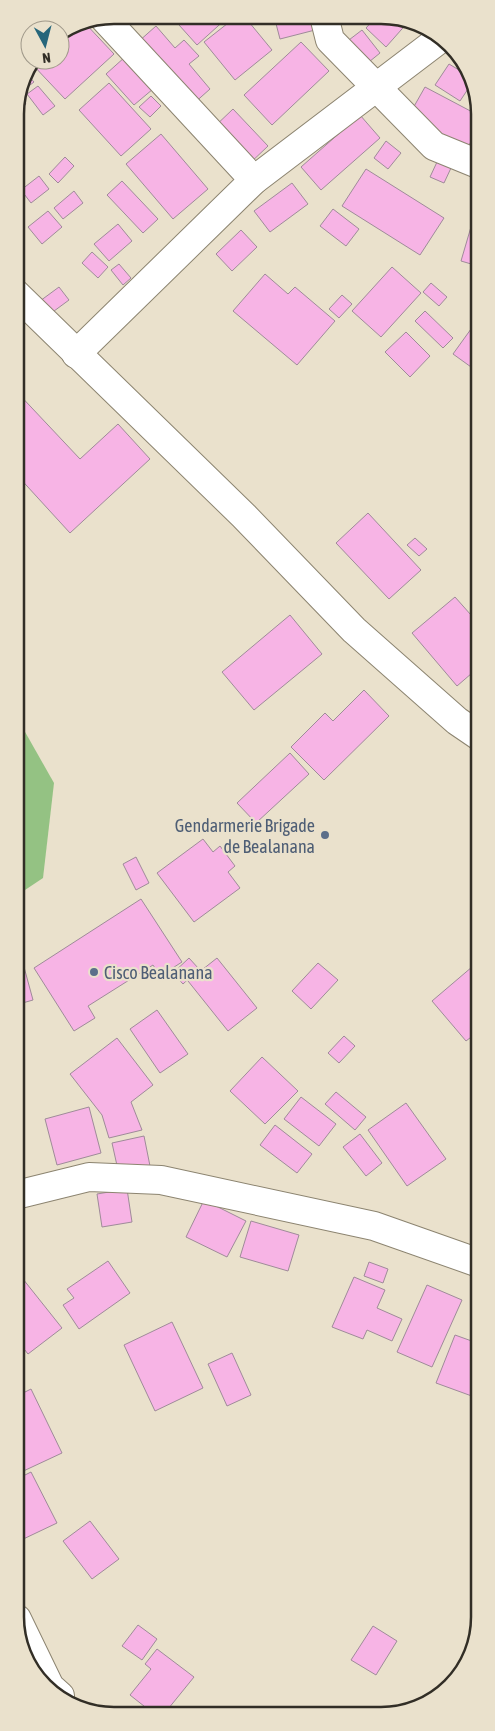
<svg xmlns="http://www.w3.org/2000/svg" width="495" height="1731" viewBox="0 0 495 1731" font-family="'Asap Condensed',sans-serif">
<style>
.green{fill:#94c283}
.building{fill:#f7b4e5;stroke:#9f8b99}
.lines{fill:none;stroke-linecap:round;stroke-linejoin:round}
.street-casing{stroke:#8c8470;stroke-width:30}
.street{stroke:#fff;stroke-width:28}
.service-dot{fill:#5c6f8a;stroke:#eae1cc;stroke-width:2}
.labels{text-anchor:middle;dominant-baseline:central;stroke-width:4.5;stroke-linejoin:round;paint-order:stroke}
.service-label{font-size:18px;fill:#4e5e75;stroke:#eae1cc;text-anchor:end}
.rim{fill:none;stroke:#322e26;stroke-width:2.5}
</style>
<rect width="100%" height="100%" fill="#eae1cc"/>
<path class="green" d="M16,716L54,783L43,878L16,896Z"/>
<g class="building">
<path d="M189,16H227L228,17L197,45L179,25Z"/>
<path d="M237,16H244L272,50L235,80L204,42Z"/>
<path d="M274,16H316L319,29L280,39Z"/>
<path d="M376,17H401L409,21L386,47L366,28Z"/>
<path d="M83,21L114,54L65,99L31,63L33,60H60V33L76,22Z"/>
<path d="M156,26L175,48L184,40L199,56L189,64L210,89L192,105L138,42Z"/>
<path d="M362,30L380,53L364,66L345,43Z"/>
<path d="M301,42L329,71L272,125L244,95Z"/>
<path d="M125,57L153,89L134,105L106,74Z"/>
<path d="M449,64L469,76L472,83L460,101L435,85Z"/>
<path d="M25,72L34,82L22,91L20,88Z"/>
<path d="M109,83L151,129L121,156L79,110Z"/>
<path d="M38,86L55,106L43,115L27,94Z"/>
<path d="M425,87L478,115V128L467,149L408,117Z"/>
<path d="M18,93L26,104L15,111V107Z"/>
<path d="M151,96L161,106L150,117L139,107Z"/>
<path d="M233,109L268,146L247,166L212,129Z"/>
<path d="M360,115L380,138L321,190L301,167Z"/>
<path d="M161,134L208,189L173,219L126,164Z"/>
<path d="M386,141L401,153L388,169L374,158Z"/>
<path d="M65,157L74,166L58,183L49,174Z"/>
<path d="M437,162L451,168L444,183L430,177Z"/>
<path d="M366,169L444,218L420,255L342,206Z"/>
<path d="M39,176L49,189L31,203L21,190Z"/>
<path d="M122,181L158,219L143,233L107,195Z"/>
<path d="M292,183L308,204L270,232L254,211Z"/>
<path d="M74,191L83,203L63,219L54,208Z"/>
<path d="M478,203V266L461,261Z"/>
<path d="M333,209L359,229L346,246L320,226Z"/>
<path d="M48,211L62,227L42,244L28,227Z"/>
<path d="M118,224L132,241L109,261L94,244Z"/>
<path d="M241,230L257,247L232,271L216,254Z"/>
<path d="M92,252L108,267L98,278L82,263Z"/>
<path d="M119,264L131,278L123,285L111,270Z"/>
<path d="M392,267L421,293L381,337L352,311Z"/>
<path d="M265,274L288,294L295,287L335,321L297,365L233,311Z"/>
<path d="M431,283L447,297L439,306L423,292Z"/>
<path d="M59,287L69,300L50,314L40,301Z"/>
<path d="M342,295L352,304L339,318L329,309Z"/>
<path d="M425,311L453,338L443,348L415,321Z"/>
<path d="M471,329L478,335V372L453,354Z"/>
<path d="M406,332L430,356L410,377L385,352Z"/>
<path d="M15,390L80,459L118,424L150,459L70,533L16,474Z"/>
<path d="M368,513L421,570L389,599L336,543Z"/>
<path d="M415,538L427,549L419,556L407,545Z"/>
<path d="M455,597L479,624V667L457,686L412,633Z"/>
<path d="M290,615L322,654L254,710L222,672Z"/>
<path d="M364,690L389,716L324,780L291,747L325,713L333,721Z"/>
<path d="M290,753L309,774L256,823L237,803Z"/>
<path d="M203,839L213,852L220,846L235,866L228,872L240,888L194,922L157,873Z"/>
<path d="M136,857L149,883L136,890L123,864Z"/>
<path d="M141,899L182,962L160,976L153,965L88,1006L95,1018L74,1031L34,968Z"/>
<path d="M189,958L199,969L183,984L173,973Z"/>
<path d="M217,958L257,1008L228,1031L188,981Z"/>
<path d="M479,961V1031L466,1041L432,1001Z"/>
<path d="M318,963L338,980L311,1009L292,991Z"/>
<path d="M24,967L33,1000L19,1004L16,994V970Z"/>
<path d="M157,1010L188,1054L160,1073L130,1029Z"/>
<path d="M344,1036L355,1046L339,1063L328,1053Z"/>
<path d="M117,1038L153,1085L131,1102L142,1130L109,1138L102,1115L70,1074Z"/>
<path d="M262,1057L298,1091L265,1124L230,1091Z"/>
<path d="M336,1092L366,1117L355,1130L325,1104Z"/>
<path d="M301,1097L336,1124L319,1146L284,1119Z"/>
<path d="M406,1103L446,1159L407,1186L368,1130Z"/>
<path d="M89,1107L101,1153L57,1165L45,1119Z"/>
<path d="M275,1125L312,1154L297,1173L260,1145Z"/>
<path d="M360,1134L382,1163L366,1176L343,1147Z"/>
<path d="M144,1136L151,1171L118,1170L112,1143Z"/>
<path d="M127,1189L132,1222L102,1227L97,1194Z"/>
<path d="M204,1200L246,1221L227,1257L186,1237Z"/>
<path d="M251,1221L299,1235L288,1271L240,1257Z"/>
<path d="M108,1261L130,1293L79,1329L63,1305L74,1298L67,1289Z"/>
<path d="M369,1262L388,1269L383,1283L364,1276Z"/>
<path d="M19,1274L62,1328L28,1354L17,1340L16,1275Z"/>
<path d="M354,1277L385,1290L377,1308L402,1319L392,1341L367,1330L363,1339L332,1327Z"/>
<path d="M427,1285L462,1300L432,1367L397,1352Z"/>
<path d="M172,1322L203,1388L155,1411L124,1345Z"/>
<path d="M455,1335L480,1344V1399L436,1383Z"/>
<path d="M232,1353L251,1395L227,1406L208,1364Z"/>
<path d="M31,1389L62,1453L17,1474V1396Z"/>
<path d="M31,1472L57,1523L17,1542V1479Z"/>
<path d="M90,1521L119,1559L92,1579L63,1541Z"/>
<path d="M138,1625L157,1639L142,1660L122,1646Z"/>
<path d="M373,1626L397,1641L376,1675L351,1660Z"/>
<path d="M157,1649L194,1677L164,1714H154L130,1695L151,1669L145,1664Z"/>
</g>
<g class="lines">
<defs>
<g id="street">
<path d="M324,16L330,40L434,146L478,164"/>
<path d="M103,17L254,180"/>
<path d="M15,293L244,516L354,630L457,721L479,736"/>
<path d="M76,354L254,180L441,38"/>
<path d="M16,1195L89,1177L161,1180L374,1226L479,1263"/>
<path d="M17,1619L50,1687L60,1696"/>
</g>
</defs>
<use href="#street" class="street-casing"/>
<use href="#street" class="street"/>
</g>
<g class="service-dot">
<circle cx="325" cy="835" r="5"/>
<circle cx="94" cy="972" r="5"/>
</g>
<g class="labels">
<g class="service-label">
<text x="315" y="825">Gendarmerie Brigade<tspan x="315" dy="21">de Bealanana</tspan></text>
<text x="104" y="972" text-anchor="start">Cisco Bealanana</text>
</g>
</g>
<path d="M0 0H495V1731H0ZM114 24H381A90 90 0 0 1 471 114V1617A90 90 0 0 1 381 1707H114A90 90 0 0 1 24 1617V114A90 90 0 0 1 114 24Z" fill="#eae1cc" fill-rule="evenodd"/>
<path class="rim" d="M114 24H381A90 90 0 0 1 471 114V1617A90 90 0 0 1 381 1707H114A90 90 0 0 1 24 1617V114A90 90 0 0 1 114 24Z"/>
<g transform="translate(45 45) rotate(173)"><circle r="24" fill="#eae1cc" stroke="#a0998a"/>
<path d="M0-4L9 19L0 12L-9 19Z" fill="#26667b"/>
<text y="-8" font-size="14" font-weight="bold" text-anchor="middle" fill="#322e26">N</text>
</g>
</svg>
